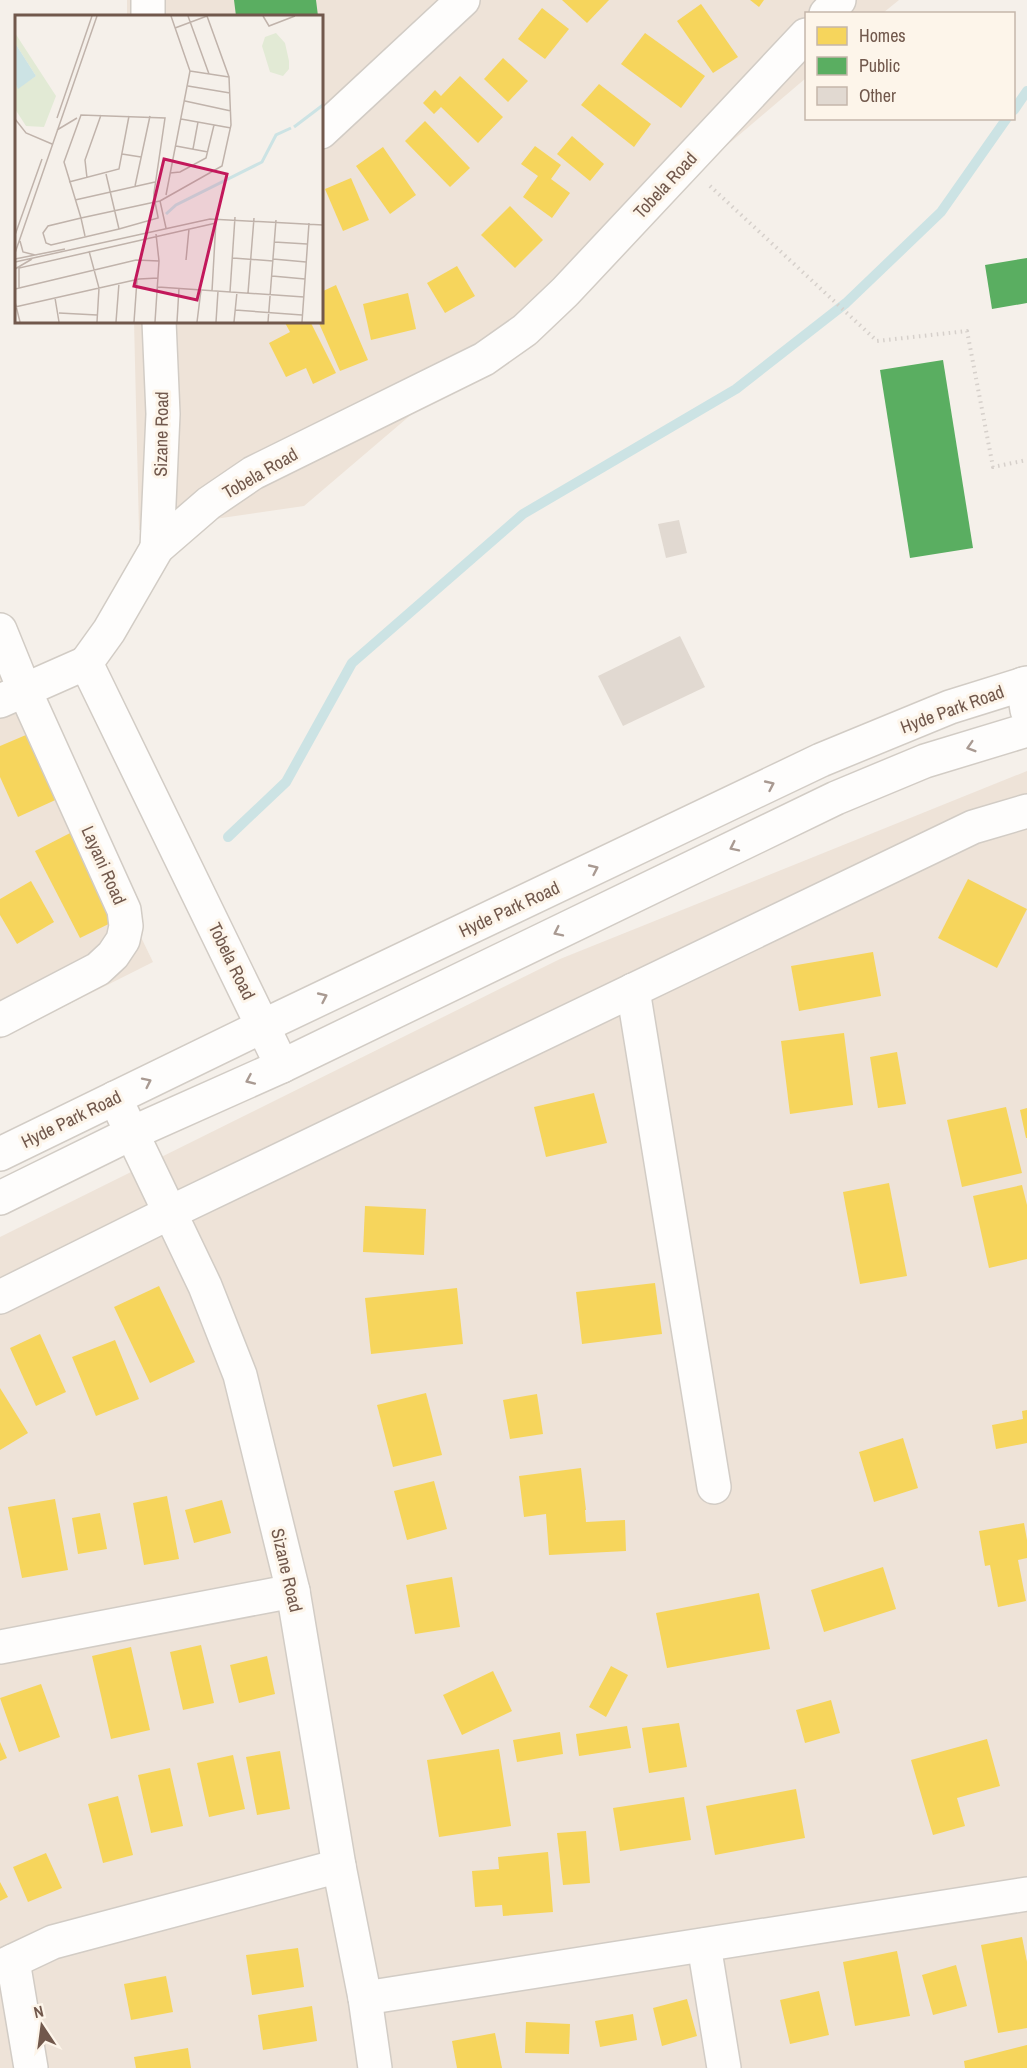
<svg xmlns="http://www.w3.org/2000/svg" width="1027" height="2068" viewBox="0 0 1027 2068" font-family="'Archivo Narrow',sans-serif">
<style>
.residential{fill:#eee3d8}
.homes{fill:#f6d55c}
.public{fill:#5aae61}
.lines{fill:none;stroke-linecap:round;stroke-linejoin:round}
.stream{stroke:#cce3e4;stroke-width:10}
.building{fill:#e1d9d1}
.minor-casing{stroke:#d2ccc5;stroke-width:36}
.tertiary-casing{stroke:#d2ccc5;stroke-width:36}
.path{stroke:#d6d0cb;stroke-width:4;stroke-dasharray:1.5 4.5;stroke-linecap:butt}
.minor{stroke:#fefdfc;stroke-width:33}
.tertiary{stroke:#fefdfc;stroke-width:33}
.oneway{stroke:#a99a92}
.labels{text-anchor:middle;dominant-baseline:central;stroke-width:6;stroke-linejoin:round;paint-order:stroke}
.street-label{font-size:18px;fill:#71584c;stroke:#fdf5ea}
.inset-river{fill:none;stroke:#cce3e4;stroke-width:3}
.inset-road{fill:none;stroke:#c0b3ab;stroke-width:1.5}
.view{fill:#c2185b;fill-opacity:0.15;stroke:#c2185b;stroke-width:3}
.inset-edge{fill:none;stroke:#71584c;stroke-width:3}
</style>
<rect width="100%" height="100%" fill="#f5f0ea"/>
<g class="residential">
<path d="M127,0H899L883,13L806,14V78L304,506L139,530L134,321H321V16H127Z"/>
<path d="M0,646L153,962L0,1039Z"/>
<path d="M1027,771V2068H0V1237L560,959Z"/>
</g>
<g class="homes">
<path d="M562,0H609L587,23Z"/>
<path d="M750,0H764L759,7Z"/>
<path d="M701,4L738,57L713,73L677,21Z"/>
<path d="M542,8L569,29L545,59L518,39Z"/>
<path d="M645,33L705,76L681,108L621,64Z"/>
<path d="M503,58L528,81L508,102L484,79Z"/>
<path d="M460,76L503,117L478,143L441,107L434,114L423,103L435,90L441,96Z"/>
<path d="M599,84L651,124L634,147L581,105Z"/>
<path d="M425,121L470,168L450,187L405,141Z"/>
<path d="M572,136L604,164L590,181L557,154Z"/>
<path d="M535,146L561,165L551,179L570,193L552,218L523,197L538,176L521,164Z"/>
<path d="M383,147L416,195L390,214L356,166Z"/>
<path d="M351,178L369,220L343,231L325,189Z"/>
<path d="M510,206L543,240L515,268L481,235Z"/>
<path d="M457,266L475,296L445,313L427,283Z"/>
<path d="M336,285L368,360L340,371L318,321H321V292Z"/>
<path d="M408,293L416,329L371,340L363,304Z"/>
<path d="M284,321H310L336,373L313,384L306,368L286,377L269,343L290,332Z"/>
<path d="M33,732L62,797L18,817L0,777V746Z"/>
<path d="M78,829L123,917L80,938L35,851Z"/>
<path d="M968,879L1027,909L997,968L938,938Z"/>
<path d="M31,881L54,922L17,944L0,915V899Z"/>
<path d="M873,952L881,996L799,1011L791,966Z"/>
<path d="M844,1033L853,1105L790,1114L781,1041Z"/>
<path d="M897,1052L906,1104L878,1108L870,1057Z"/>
<path d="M594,1093L607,1143L546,1157L534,1107Z"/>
<path d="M1006,1107L1022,1173L962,1187L947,1120Z"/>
<path d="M1027,1108V1138H1026L1020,1110Z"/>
<path d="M889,1183L907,1276L860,1284L843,1192Z"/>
<path d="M1022,1185L1027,1205V1259L989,1268L973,1196Z"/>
<path d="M365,1206L426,1209L424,1255L363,1252Z"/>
<path d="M655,1283L662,1334L582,1344L576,1292Z"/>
<path d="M159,1286L195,1362L150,1383L114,1307Z"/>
<path d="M457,1288L463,1344L371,1354L365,1298Z"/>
<path d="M40,1334L66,1392L36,1406L10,1348Z"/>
<path d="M115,1340L139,1399L96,1416L72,1357Z"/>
<path d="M0,1388L28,1433L0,1450Z"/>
<path d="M426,1393L442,1455L393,1467L377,1405Z"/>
<path d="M537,1394L543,1434L510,1439L503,1400Z"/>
<path d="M1027,1410V1443L996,1449L992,1425L1023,1419L1022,1411Z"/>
<path d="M903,1438L918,1488L874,1502L859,1452Z"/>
<path d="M581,1468L586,1510H585L586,1522L625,1520L626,1551L549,1555L546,1514L524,1517L519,1476Z"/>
<path d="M434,1481L447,1529L407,1540L394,1491Z"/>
<path d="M167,1496L179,1559L144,1565L133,1503Z"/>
<path d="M55,1499L68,1570L22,1578L8,1507Z"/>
<path d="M222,1500L231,1533L194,1543L185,1510Z"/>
<path d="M100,1513L107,1549L78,1554L72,1518Z"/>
<path d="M1024,1523L1027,1540V1558L1018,1560L1026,1601L998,1607L990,1565L985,1566L979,1531Z"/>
<path d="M883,1567L896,1609L824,1632L811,1590Z"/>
<path d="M452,1577L460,1627L415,1634L406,1585Z"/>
<path d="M759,1593L770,1649L667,1668L656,1613Z"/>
<path d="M201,1645L214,1703L183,1710L170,1652Z"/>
<path d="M131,1647L150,1730L111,1739L92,1656Z"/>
<path d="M267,1656L275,1694L239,1703L230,1665Z"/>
<path d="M611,1666L628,1675L606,1717L589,1707Z"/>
<path d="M493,1671L512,1711L462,1735L443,1695Z"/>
<path d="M41,1684L60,1737L19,1752L0,1698Z"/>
<path d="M831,1700L840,1733L805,1743L796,1710Z"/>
<path d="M679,1723L687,1767L649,1773L642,1728Z"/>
<path d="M627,1726L631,1748L579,1756L576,1734Z"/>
<path d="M560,1732L563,1754L517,1762L513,1740Z"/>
<path d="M987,1739L1000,1786L957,1798L965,1826L933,1835L911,1760Z"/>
<path d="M0,1742L7,1758L0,1761Z"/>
<path d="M499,1749L511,1826L439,1837L427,1760Z"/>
<path d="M280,1751L290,1809L257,1815L246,1757Z"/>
<path d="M233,1755L245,1809L209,1817L197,1763Z"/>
<path d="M170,1768L183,1826L151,1833L138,1775Z"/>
<path d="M796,1789L805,1838L715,1855L706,1806Z"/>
<path d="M118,1796L133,1855L103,1863L88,1804Z"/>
<path d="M684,1797L691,1840L620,1851L613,1808Z"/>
<path d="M586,1831L590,1883L563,1885L557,1833Z"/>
<path d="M548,1852L553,1912L503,1916L502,1905L475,1907L472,1871L499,1869L498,1857Z"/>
<path d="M46,1853L62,1888L28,1902L13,1867Z"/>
<path d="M0,1882L8,1897L0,1901Z"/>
<path d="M1022,1937L1027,1962V2028L998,2033L981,1945Z"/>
<path d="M298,1948L304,1987L252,1995L246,1955Z"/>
<path d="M897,1951L910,2016L855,2026L843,1962Z"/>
<path d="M956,1965L967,2006L933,2015L922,1975Z"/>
<path d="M166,1976L173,2012L131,2020L124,1984Z"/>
<path d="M819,1991L829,2035L790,2044L780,2000Z"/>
<path d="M687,1999L697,2036L662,2046L653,2008Z"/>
<path d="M312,2006L317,2041L263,2050L258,2015Z"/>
<path d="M633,2014L637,2040L600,2047L595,2021Z"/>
<path d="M526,2022L570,2024L569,2054L525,2053Z"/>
<path d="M495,2033L502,2068H457L452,2041Z"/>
<path d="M1027,2045V2068H965L964,2061Z"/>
<path d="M188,2048L191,2068H136L134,2057Z"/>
</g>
<g class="public">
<path d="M234,0H316L318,16H236Z"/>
<path d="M1027,258V303L992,309L985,265Z"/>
<path d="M943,360L973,548L910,558L880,370Z"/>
</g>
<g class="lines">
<g class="stream">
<path d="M1014,110L1027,91"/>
<path d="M228,837L286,782L352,663L523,514L736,389L846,303L941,212L1007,118"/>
</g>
</g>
<g class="building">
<path d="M679,520L687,553L666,558L658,524Z"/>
<path d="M680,636L705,687L623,726L598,676Z"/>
</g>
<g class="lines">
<defs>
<g id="minor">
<path d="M148,0V16"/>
<path d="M826,14L839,0"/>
<path d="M321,132L463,0"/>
<path d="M157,548L163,414L159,321"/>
<path d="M0,630L24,689L124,910L126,926L123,940L113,955L98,969L0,1020"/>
<path d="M1023,684L1027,710"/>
<path d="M0,701L86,663"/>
<path d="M633,990L714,1487"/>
<path d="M282,1066L86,663L109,631L157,548L209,503L253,473L484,359L525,330L565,292L806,35"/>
<path d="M115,1098L205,1286L240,1375L293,1591L339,1866L365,1998L375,2068"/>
<path d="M0,1297L169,1213L973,827L1027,811"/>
<path d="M0,1647L293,1591"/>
<path d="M704,1945L724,2068"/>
<path d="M13,1961L31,2068"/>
<path d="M0,1967L53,1942L339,1866"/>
<path d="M365,1998L1027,1894"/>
</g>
<g id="tertiary">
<path d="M0,1154L263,1026L821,760L950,707L1027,683"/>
<path d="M0,1198L132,1133L282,1066L836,798L925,761L1027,730"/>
</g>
</defs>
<use href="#minor" class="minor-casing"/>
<use href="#tertiary" class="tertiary-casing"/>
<path class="path" d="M710,186L877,341L967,331L993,467L1027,460"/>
<use href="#minor" class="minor"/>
<use href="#tertiary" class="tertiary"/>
</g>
<defs><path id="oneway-chevron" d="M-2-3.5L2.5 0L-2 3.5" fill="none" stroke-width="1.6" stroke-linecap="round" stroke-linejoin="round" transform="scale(1.5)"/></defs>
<g class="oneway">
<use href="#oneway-chevron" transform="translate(971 747) rotate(163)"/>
<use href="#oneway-chevron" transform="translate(770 785) rotate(-25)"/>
<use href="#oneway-chevron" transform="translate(734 847) rotate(154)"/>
<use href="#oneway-chevron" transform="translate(594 869) rotate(-25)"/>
<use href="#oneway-chevron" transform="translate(558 932) rotate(154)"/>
<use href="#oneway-chevron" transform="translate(323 997) rotate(-25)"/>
<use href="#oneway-chevron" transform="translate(250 1080) rotate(156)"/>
<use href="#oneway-chevron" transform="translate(147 1082) rotate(-26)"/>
</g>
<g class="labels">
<g class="street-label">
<text transform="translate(665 185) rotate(-47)">Tobela Road</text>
<text transform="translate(161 434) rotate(-89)">Sizane Road</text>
<text transform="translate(260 473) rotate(-30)">Tobela Road</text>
<text transform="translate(952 709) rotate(-20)">Hyde Park Road</text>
<text transform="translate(104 865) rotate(66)">Layani Road</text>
<text transform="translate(509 909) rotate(-25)">Hyde Park Road</text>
<text transform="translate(232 961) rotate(64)">Tobela Road</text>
<text transform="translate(71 1119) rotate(-26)">Hyde Park Road</text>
<text transform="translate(287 1570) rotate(77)">Sizane Road</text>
</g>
</g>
<g transform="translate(15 15)">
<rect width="308" height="308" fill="#f5f0ea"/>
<path d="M0,18L41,81L29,112L11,111L0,94V68L3,73L21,61L0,28ZM261,18L270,28L274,46V54L268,61L255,57L247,31L250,22Z" fill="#e2ead5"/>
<path d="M0,28L21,61L3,74L0,68Z" fill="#cce3e4"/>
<path class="inset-river" d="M279,112L308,90M151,199L161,190L247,147L261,120L276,113"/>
<path class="inset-road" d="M173,1L194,59M248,1L254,11L280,1M175,56L214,62M173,71L215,78M170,86L216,96M42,103L77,1M0,104L11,118L37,129M166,104L216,113M42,115L62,103M0,116V160M161,131L193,137M178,134L183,107M107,139L126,142M155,158L165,157L191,143L199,110M91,159L104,214M72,163L70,145L86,100M54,167L104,154L114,101M120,171L135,101M151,180L175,56L156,1M60,185L140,167M151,213L145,186L207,151L216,110L214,62L192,1L160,13M0,220L27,144M70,221L66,203L49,147L66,100L150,103L139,178V181L140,187L143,202V203L104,214L36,230L31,228L28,218L33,211L66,203L140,187L145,186M5,226L8,237L20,240M259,227L292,229M74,236L84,273L82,307M0,238L82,1M218,243L258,246M0,244L50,234M258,244L291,247M171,245L174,214M0,247L195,204L308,210M0,254L17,244M257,261L290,264M143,272L289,282M4,273V253L201,208M0,274L121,245L144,246M197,276L201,206M215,277L220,202M233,278L239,203M40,283L44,307M0,287L5,307M0,292L124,264L143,263M220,295L287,300M44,298L82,300M101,307L104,268M119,307L122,265M140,307L144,246L141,219M162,307L164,273M182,307L186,275M201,307L203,276M219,307L222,277M253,307L261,205M287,307L294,208"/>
<path class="view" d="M149,144L212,159L182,285L119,271Z"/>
<rect width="308" height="308" class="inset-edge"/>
</g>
<rect x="805" y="12" width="210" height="108" fill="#fdf5ea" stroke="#c5b6ab" stroke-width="1.5"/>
<rect x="817" y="27" width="30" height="18" fill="#f6d55c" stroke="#c5b6ab" stroke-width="1.5"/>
<text x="859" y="42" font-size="18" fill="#71584c">Homes</text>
<rect x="817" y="57" width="30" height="18" fill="#5aae61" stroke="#c5b6ab" stroke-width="1.5"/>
<text x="859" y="72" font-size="18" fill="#71584c">Public</text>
<rect x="817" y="87" width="30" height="18" fill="#e1d9d1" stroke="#c5b6ab" stroke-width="1.5"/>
<text x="859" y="102" font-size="18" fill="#71584c">Other</text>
<g transform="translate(42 2026) rotate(347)" stroke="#fdf5ea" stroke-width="4.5" paint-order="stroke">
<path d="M0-4.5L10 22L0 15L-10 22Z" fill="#71584c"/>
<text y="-9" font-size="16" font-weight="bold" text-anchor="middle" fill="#71584c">N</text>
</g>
</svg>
